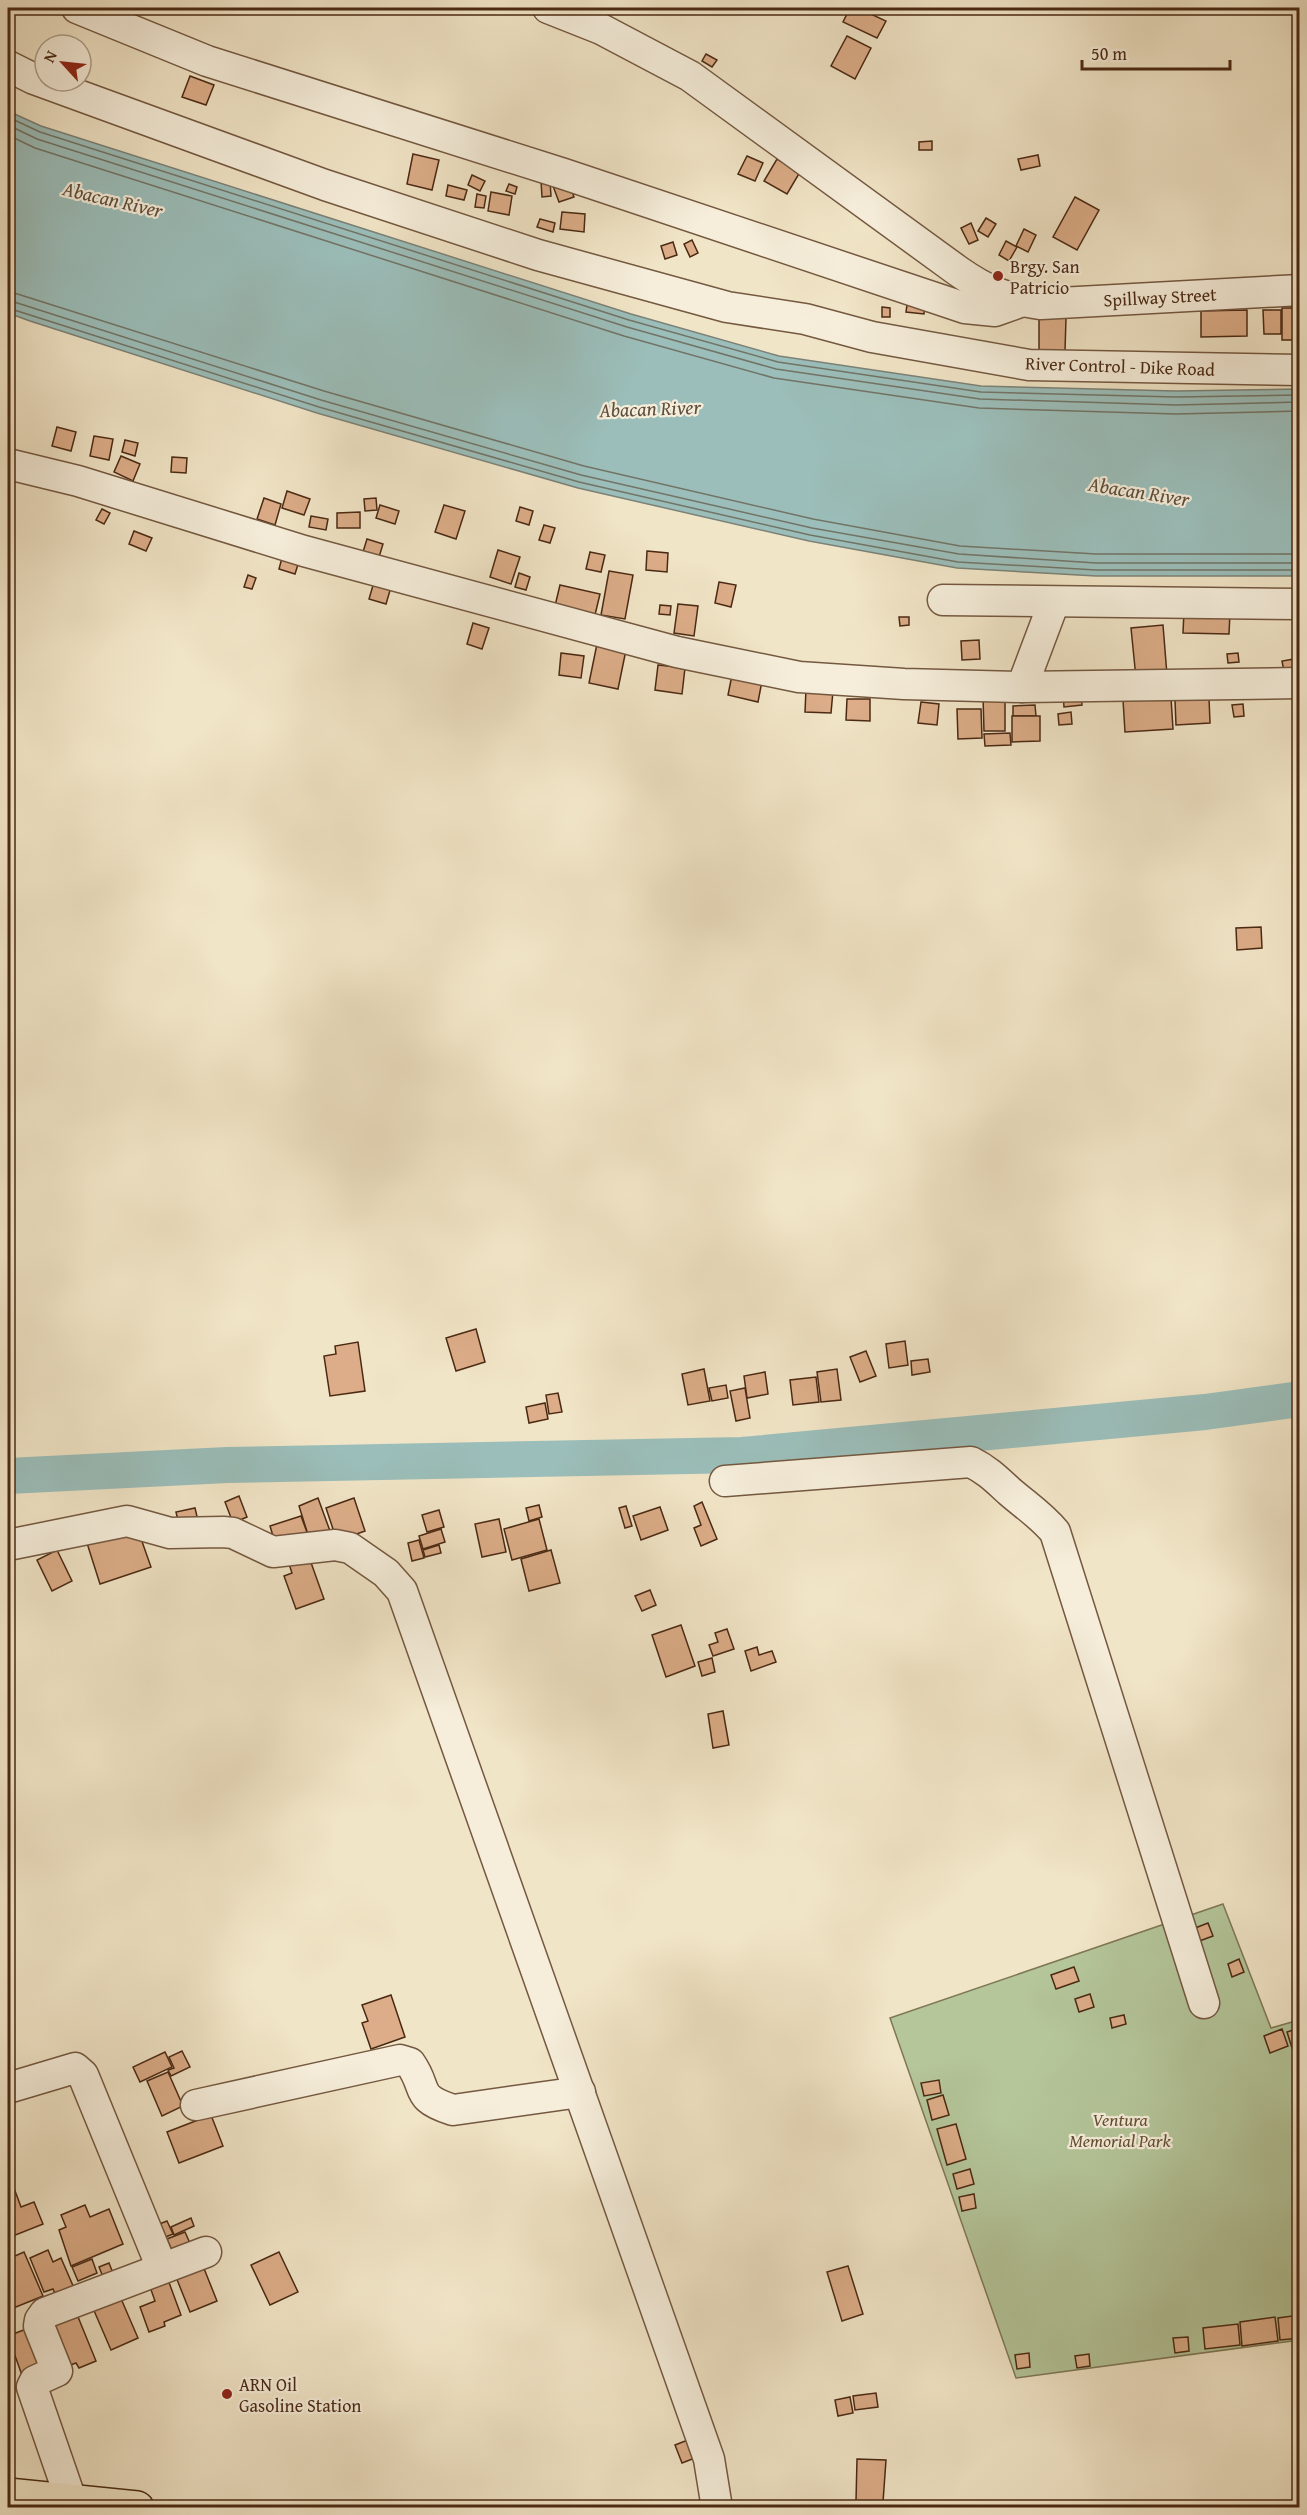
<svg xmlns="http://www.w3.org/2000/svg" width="1307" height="2515" viewBox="0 0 1307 2515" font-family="'Gentium Book Plus',serif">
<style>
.green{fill:#b4c69a;stroke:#7f7856;stroke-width:1.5}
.water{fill:#9bbeba;stroke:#7b8277;stroke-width:1.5}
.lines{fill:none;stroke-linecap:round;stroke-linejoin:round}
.shore{stroke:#727466;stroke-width:1.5}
.river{stroke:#9bbeba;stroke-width:36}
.building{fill:#dcad88;stroke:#4a2913;stroke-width:1.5}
.minor-casing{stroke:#745840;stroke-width:33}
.major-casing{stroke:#4a2913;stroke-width:36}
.minor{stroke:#f6eedb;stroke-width:30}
.major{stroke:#f1e5c7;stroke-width:33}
.poi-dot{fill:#8f2418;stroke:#f6eedb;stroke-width:2}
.labels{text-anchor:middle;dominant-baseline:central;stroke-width:4.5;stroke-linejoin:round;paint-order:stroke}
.poi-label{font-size:18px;fill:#4a2913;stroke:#f6eedb;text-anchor:start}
.street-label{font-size:18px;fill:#4a2913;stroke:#f6eedb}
.park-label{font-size:18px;font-style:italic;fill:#645035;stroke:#f6eedb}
.water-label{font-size:20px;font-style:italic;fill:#5e4e3d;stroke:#f6eedb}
</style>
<rect width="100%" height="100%" fill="#f1e5c7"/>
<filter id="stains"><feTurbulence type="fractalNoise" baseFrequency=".00333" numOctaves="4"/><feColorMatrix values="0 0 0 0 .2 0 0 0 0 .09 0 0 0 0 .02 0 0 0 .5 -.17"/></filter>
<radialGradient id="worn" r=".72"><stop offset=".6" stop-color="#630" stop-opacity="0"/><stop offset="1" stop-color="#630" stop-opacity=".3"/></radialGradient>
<path class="green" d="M1223,1904L1271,2028L1299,2020V2340L1016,2378L890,2018Z"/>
<path class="water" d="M8,111L41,126L631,314L779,356L981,386L1176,391L1299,389V576H1096L957,568L809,541L578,488L317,413L30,321L8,313Z"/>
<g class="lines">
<g class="shore">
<path d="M8,117L40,132L629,320L778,362L981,392L1176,397L1300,395"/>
<path d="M8,125L37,139L627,327L776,369L980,399L1176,405L1300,402"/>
<path d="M8,135L35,148L624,336L774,378L979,408L1176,414L1300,411"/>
<path d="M8,291L324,391L584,466L813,519L960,546L1096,554H1300"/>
<path d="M8,300L321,400L581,475L812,528L959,554L1096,563H1300"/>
<path d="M8,308L319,407L579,482L810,535L958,562L1096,570H1300"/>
</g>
<path class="river" d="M8,1476L227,1465L742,1455L1205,1412L1300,1399"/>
</g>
<g class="building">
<path d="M850,8H858L886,21L877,38L843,22Z"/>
<path d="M847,36L871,48L855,79L831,66Z"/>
<path d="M706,54L717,60L712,67L702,61Z"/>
<path d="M190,76L214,85L206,105L182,97Z"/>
<path d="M932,141V150H919V142Z"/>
<path d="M413,154L439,160L432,190L407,184Z"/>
<path d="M1038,155L1040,166L1021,170L1018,159Z"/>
<path d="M747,156L763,163L755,181L738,174Z"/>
<path d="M777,159L800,172L787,194L764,181Z"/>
<path d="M472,175L485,181L480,191L468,185Z"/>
<path d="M568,180L574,197L559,202L553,186Z"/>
<path d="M541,181H550L551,196L542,197Z"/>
<path d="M509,184L517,187L515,194L506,191Z"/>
<path d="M448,185L467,190L464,200L446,196Z"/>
<path d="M491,192L512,196L509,215L488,211Z"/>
<path d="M477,194L486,196L484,208L475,207Z"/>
<path d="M1075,197L1099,210L1077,250L1053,237Z"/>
<path d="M562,212L585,214L584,232L560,229Z"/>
<path d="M986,218L996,224L988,237L978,231Z"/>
<path d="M540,219L555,223L553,232L537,227Z"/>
<path d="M971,223L978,240L969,244L961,228Z"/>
<path d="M1024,229L1036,235L1028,252L1016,246Z"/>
<path d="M692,240L698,253L690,257L684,244Z"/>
<path d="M1006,241L1017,247L1009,261L999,255Z"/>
<path d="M673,242L677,255L665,259L661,246Z"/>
<path d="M908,298L925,300L924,314L906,312Z"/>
<path d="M882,307L890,308V317H882Z"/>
<rect x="1282" y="308" width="14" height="32"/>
<path d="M1247,310V336L1201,337V311Z"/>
<path d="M1263,310H1281V334H1264Z"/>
<rect x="1297" y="312" width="3" height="23"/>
<path d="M1039,318H1066L1065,351L1039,350Z"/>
<path d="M57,427L76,432L71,451L52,446Z"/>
<path d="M94,436L113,439L109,460L90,456Z"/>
<path d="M125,440L138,443L135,456L122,452Z"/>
<path d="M121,456L140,464L133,481L114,472Z"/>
<path d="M172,457L187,458L186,473L171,472Z"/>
<path d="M287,491L310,499L304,515L282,508Z"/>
<path d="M264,498L281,504L275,525L257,519Z"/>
<path d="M376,498L377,510L365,511L364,499Z"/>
<path d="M380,505L399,511L395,524L376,518Z"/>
<path d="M444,505L465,511L456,539L435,532Z"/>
<path d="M520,507L533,511L529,525L516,521Z"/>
<path d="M102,509L110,513L104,524L96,520Z"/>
<path d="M360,512V528H337V513Z"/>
<path d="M311,516L328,519L326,530L309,527Z"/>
<path d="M544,525L555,528L550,543L539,540Z"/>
<path d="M134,531L152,538L146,551L129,544Z"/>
<path d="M367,539L383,544L379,557L363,552Z"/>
<path d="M498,550L520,557L511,584L490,577Z"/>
<path d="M647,551L668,553L667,572L646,570Z"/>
<path d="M590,552L605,555L601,572L586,569Z"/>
<path d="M283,554L300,558L295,574L279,569Z"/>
<path d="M609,571L633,575L625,619L601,615Z"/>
<path d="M519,573L530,577L526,590L515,587Z"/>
<path d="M248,575L256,578L252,589L244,587Z"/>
<path d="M374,582L391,587L386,604L369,599Z"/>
<path d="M719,582L736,585L731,607L715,603Z"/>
<path d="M560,585L600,594L594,619L554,610Z"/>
<path d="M678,604L698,606L694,636L674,633Z"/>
<path d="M660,605L671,606L670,615L659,614Z"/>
<path d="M1184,611L1230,613L1229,634L1183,633Z"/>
<path d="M899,617H909V625L900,626Z"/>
<path d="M473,623L489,628L482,649L467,644Z"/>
<path d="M1163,625L1167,675L1136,678L1131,628Z"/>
<path d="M979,640L980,659L962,660L961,641Z"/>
<path d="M597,644L626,650L618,689L589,683Z"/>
<path d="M561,653L584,656L581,678L559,675Z"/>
<path d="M1238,653L1239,662L1228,663L1227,654Z"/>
<path d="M1300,658V675L1285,677L1282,661Z"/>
<path d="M658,665L685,668L682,694L655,690Z"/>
<path d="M732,675L762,681L758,702L728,695Z"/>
<path d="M806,689L833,691L831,713L805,712Z"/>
<path d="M1081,693L1082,705L1064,707L1063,695Z"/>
<path d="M983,696H1005V731H984Z"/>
<path d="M1171,698L1173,729L1125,732L1123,700Z"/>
<path d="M1209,698L1210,723L1176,725L1175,700Z"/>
<path d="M847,699H870V721L846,720Z"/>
<path d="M921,702L939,704L937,725L918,723Z"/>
<path d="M1243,704L1244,716L1234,717L1232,705Z"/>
<path d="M1035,705L1036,716H1013V706Z"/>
<path d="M957,709H981L982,738L958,739Z"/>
<path d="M1071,712L1072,724L1059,725L1058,714Z"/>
<path d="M1012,716H1040V741L1012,742Z"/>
<path d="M1010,733L1011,745L985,746L984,734Z"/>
<path d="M1261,927L1262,948L1237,950L1236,928Z"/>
<path d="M476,1329L485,1362L456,1371L446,1338Z"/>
<path d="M905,1341L908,1365L889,1368L886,1344Z"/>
<path d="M358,1342L365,1391L330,1396L324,1356L336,1354L335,1346Z"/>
<path d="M866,1351L876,1376L860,1382L850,1357Z"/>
<path d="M928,1359L930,1372L912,1375L911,1361Z"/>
<path d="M704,1369L710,1401L688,1405L682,1374Z"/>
<path d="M837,1369L841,1400L821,1402L817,1372Z"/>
<path d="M765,1372L768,1394L747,1398L744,1376Z"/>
<path d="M816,1377L819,1402L793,1405L790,1380Z"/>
<path d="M726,1385L728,1398L712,1401L709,1388Z"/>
<path d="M745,1388L750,1418L736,1421L730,1391Z"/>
<path d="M558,1393L562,1412L549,1414L546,1395Z"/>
<path d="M545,1403L548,1419L529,1423L526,1407Z"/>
<path d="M239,1496L247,1517L233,1523L225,1502Z"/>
<path d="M318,1498L330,1531L309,1538L299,1506Z"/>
<path d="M354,1498L365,1531L337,1541L326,1508Z"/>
<path d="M702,1502L717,1539L701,1546L694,1528L701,1525L694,1506Z"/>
<path d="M539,1505L542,1517L529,1521L526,1508Z"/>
<path d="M626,1506L632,1526L625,1528L619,1508Z"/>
<path d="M660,1507L668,1530L641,1540L633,1516Z"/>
<path d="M195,1508L199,1525L180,1529L176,1512Z"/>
<path d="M439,1510L444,1527L427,1532L422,1515Z"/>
<path d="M301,1516L308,1535L276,1546L270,1526Z"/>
<path d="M499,1519L506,1552L482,1557L475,1524Z"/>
<path d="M539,1519L547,1550L512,1560L504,1529Z"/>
<path d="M123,1527L126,1537L139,1533L151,1567L100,1584L86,1540Z"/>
<path d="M441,1529L445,1542L423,1549L419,1536Z"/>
<path d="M419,1540L424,1558L412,1561L408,1543Z"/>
<path d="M439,1545L441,1553L425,1557L423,1550Z"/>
<path d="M57,1550L72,1581L52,1591L37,1560Z"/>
<path d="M551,1550L560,1583L529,1591L521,1559Z"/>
<path d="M309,1557L324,1599L296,1609L284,1576L292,1573L289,1564Z"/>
<path d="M650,1590L656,1605L642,1611L635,1596Z"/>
<path d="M681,1625L695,1666L666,1677L652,1635Z"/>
<path d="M727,1629L734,1649L713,1656L709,1645L718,1642L715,1633Z"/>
<path d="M757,1647L759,1655L772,1651L776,1662L751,1671L745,1651Z"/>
<path d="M712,1658L715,1672L702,1676L698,1662Z"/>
<path d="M723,1711L729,1745L713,1748L708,1714Z"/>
<path d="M1208,1923L1213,1936L1194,1943L1190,1930Z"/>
<path d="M1239,1959L1244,1972L1232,1977L1228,1964Z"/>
<path d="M1074,1967L1079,1981L1056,1989L1051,1975Z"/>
<path d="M1090,1994L1094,2007L1079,2012L1075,1999Z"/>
<path d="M391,1995L405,2037L371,2049L362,2023L368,2021L362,2005Z"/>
<path d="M1124,2015L1126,2024L1112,2028L1110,2018Z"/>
<path d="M1300,2028V2046L1292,2048L1287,2032Z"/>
<path d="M1282,2029L1288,2046L1270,2053L1264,2036Z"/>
<path d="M182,2051L190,2067L171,2076L168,2070L174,2068L169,2057Z"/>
<path d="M165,2052L172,2067L140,2082L133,2067Z"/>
<path d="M168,2072L183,2106L162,2116L147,2081Z"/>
<path d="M939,2080L941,2093L924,2096L921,2083Z"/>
<path d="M943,2095L949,2115L932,2120L927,2100Z"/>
<path d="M211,2115L223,2146L179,2163L167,2132Z"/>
<path d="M956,2124L966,2159L947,2165L937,2129Z"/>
<path d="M970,2169L974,2184L957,2189L953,2174Z"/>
<path d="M11,2180L21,2207L34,2202L43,2224L8,2238V2181Z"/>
<path d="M974,2194L976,2208L962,2211L959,2197Z"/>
<path d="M85,2205L90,2217L109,2209L123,2244L71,2266L59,2230L66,2227L61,2215Z"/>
<path d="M191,2218L194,2226L174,2235L171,2227Z"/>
<path d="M167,2221L173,2234L158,2240L152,2227Z"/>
<path d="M185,2232L193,2250L175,2257L167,2239Z"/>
<path d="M48,2250L53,2262L61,2258L74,2288L56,2296L53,2289L44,2292L30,2258Z"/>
<path d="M24,2252L43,2296L11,2309L8,2301V2259Z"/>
<path d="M279,2252L298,2292L270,2305L251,2265Z"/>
<path d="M92,2259L97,2273L78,2281L72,2267Z"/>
<path d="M109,2263L117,2283L107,2287L99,2267Z"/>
<path d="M203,2266L217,2301L190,2312L176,2277Z"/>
<path d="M848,2266L863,2314L842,2321L827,2272Z"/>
<path d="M167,2277L181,2315L164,2322L165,2326L149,2332L140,2307L155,2301L149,2284Z"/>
<path d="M119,2294L138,2338L111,2350L92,2306Z"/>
<path d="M76,2312L96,2361L79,2368L76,2363L65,2367L48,2324Z"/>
<path d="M1300,2315V2338L1280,2340L1278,2318Z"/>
<path d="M1275,2317L1278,2341L1242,2346L1240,2322Z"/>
<path d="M1238,2324L1240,2345L1205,2349L1203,2328Z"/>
<path d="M34,2326L50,2368L23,2378L8,2336Z"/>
<path d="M1188,2337L1189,2351L1175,2353L1173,2338Z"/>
<path d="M1029,2353L1030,2367L1017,2369L1015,2355Z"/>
<path d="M1089,2354L1090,2366L1077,2368L1075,2356Z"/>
<path d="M876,2393L878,2407L855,2410L853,2396Z"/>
<path d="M850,2397L853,2413L838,2416L835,2400Z"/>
<path d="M693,2438L700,2456L682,2463L675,2445Z"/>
<path d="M857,2459L886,2460L883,2502L856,2501Z"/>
</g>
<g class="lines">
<defs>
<g id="minor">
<path d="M77,8L207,61L564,174L965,308L995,311L1020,302"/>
<path d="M548,8L601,29L690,76L958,271C985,290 1008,300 1041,304L1300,290"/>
<path d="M8,66L34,79L325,185L538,255L727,307L805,319L872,337L1029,365L1300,370"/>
<path d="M8,464L78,481L304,551L677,652L799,677L904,684L1022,687L1300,683"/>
<path d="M943,600L1300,604"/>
<path d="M1022,687L1054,602"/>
<path d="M725,1481L971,1462C987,1470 996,1479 1009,1491C1025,1505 1041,1515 1055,1532L1204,2003"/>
<path d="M8,1545L127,1521L170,1533L223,1532L233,1533L273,1552L335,1545L350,1548L386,1573L402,1591L709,2459L717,2508"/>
<path d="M8,2088L75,2068L83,2075L162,2268"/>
<path d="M196,2105L400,2060L410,2063C429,2090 413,2097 453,2110L580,2092"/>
<path d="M71,2500L32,2387L35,2381L57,2371L39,2326L40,2320L45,2313L206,2252"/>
</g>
<path id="major" d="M8,2495L137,2508"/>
</defs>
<use href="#minor" class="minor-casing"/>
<use href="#major" class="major-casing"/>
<use href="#minor" class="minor"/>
<use href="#major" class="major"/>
</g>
<g class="poi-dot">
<circle cx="998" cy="276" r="6"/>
<circle cx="227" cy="2394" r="6"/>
</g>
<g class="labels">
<g class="poi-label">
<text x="1010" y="266">Brgy. San<tspan x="1010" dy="21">Patricio</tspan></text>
<text x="239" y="2384">ARN Oil<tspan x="239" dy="21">Gasoline Station</tspan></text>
</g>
<g class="street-label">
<text transform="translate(1160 297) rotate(-3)">Spillway Street</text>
<text transform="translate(1120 366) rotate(2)">River Control - Dike Road</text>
</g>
<g class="park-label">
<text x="1120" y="2119">Ventura<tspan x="1120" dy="21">Memorial Park</tspan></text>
</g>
<g class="water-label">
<text transform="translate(113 199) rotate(13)">Abacan River</text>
<text transform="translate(650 408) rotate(-2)">Abacan River</text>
<text transform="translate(1139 491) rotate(9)">Abacan River</text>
</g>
</g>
<rect width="1307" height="2515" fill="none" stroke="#f1e5c7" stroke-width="30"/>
<rect x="9" y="9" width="1289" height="2497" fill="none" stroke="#4a2913" stroke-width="3"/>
<rect x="15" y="15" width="1277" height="2485" fill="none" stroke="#4a2913" stroke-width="1.5"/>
<g transform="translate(63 63) rotate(297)"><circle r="28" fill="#f6eedb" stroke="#b19f8b" stroke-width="1.5"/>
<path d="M0-4.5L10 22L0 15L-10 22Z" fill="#8f2418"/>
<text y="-9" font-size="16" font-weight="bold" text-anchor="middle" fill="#4a2913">N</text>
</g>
<path d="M1082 60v9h148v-9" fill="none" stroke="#4a2913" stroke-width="3"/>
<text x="1091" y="60" font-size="18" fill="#4a2913" stroke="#f6eedb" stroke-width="4.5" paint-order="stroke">50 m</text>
<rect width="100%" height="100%" filter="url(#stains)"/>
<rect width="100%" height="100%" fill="url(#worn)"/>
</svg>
